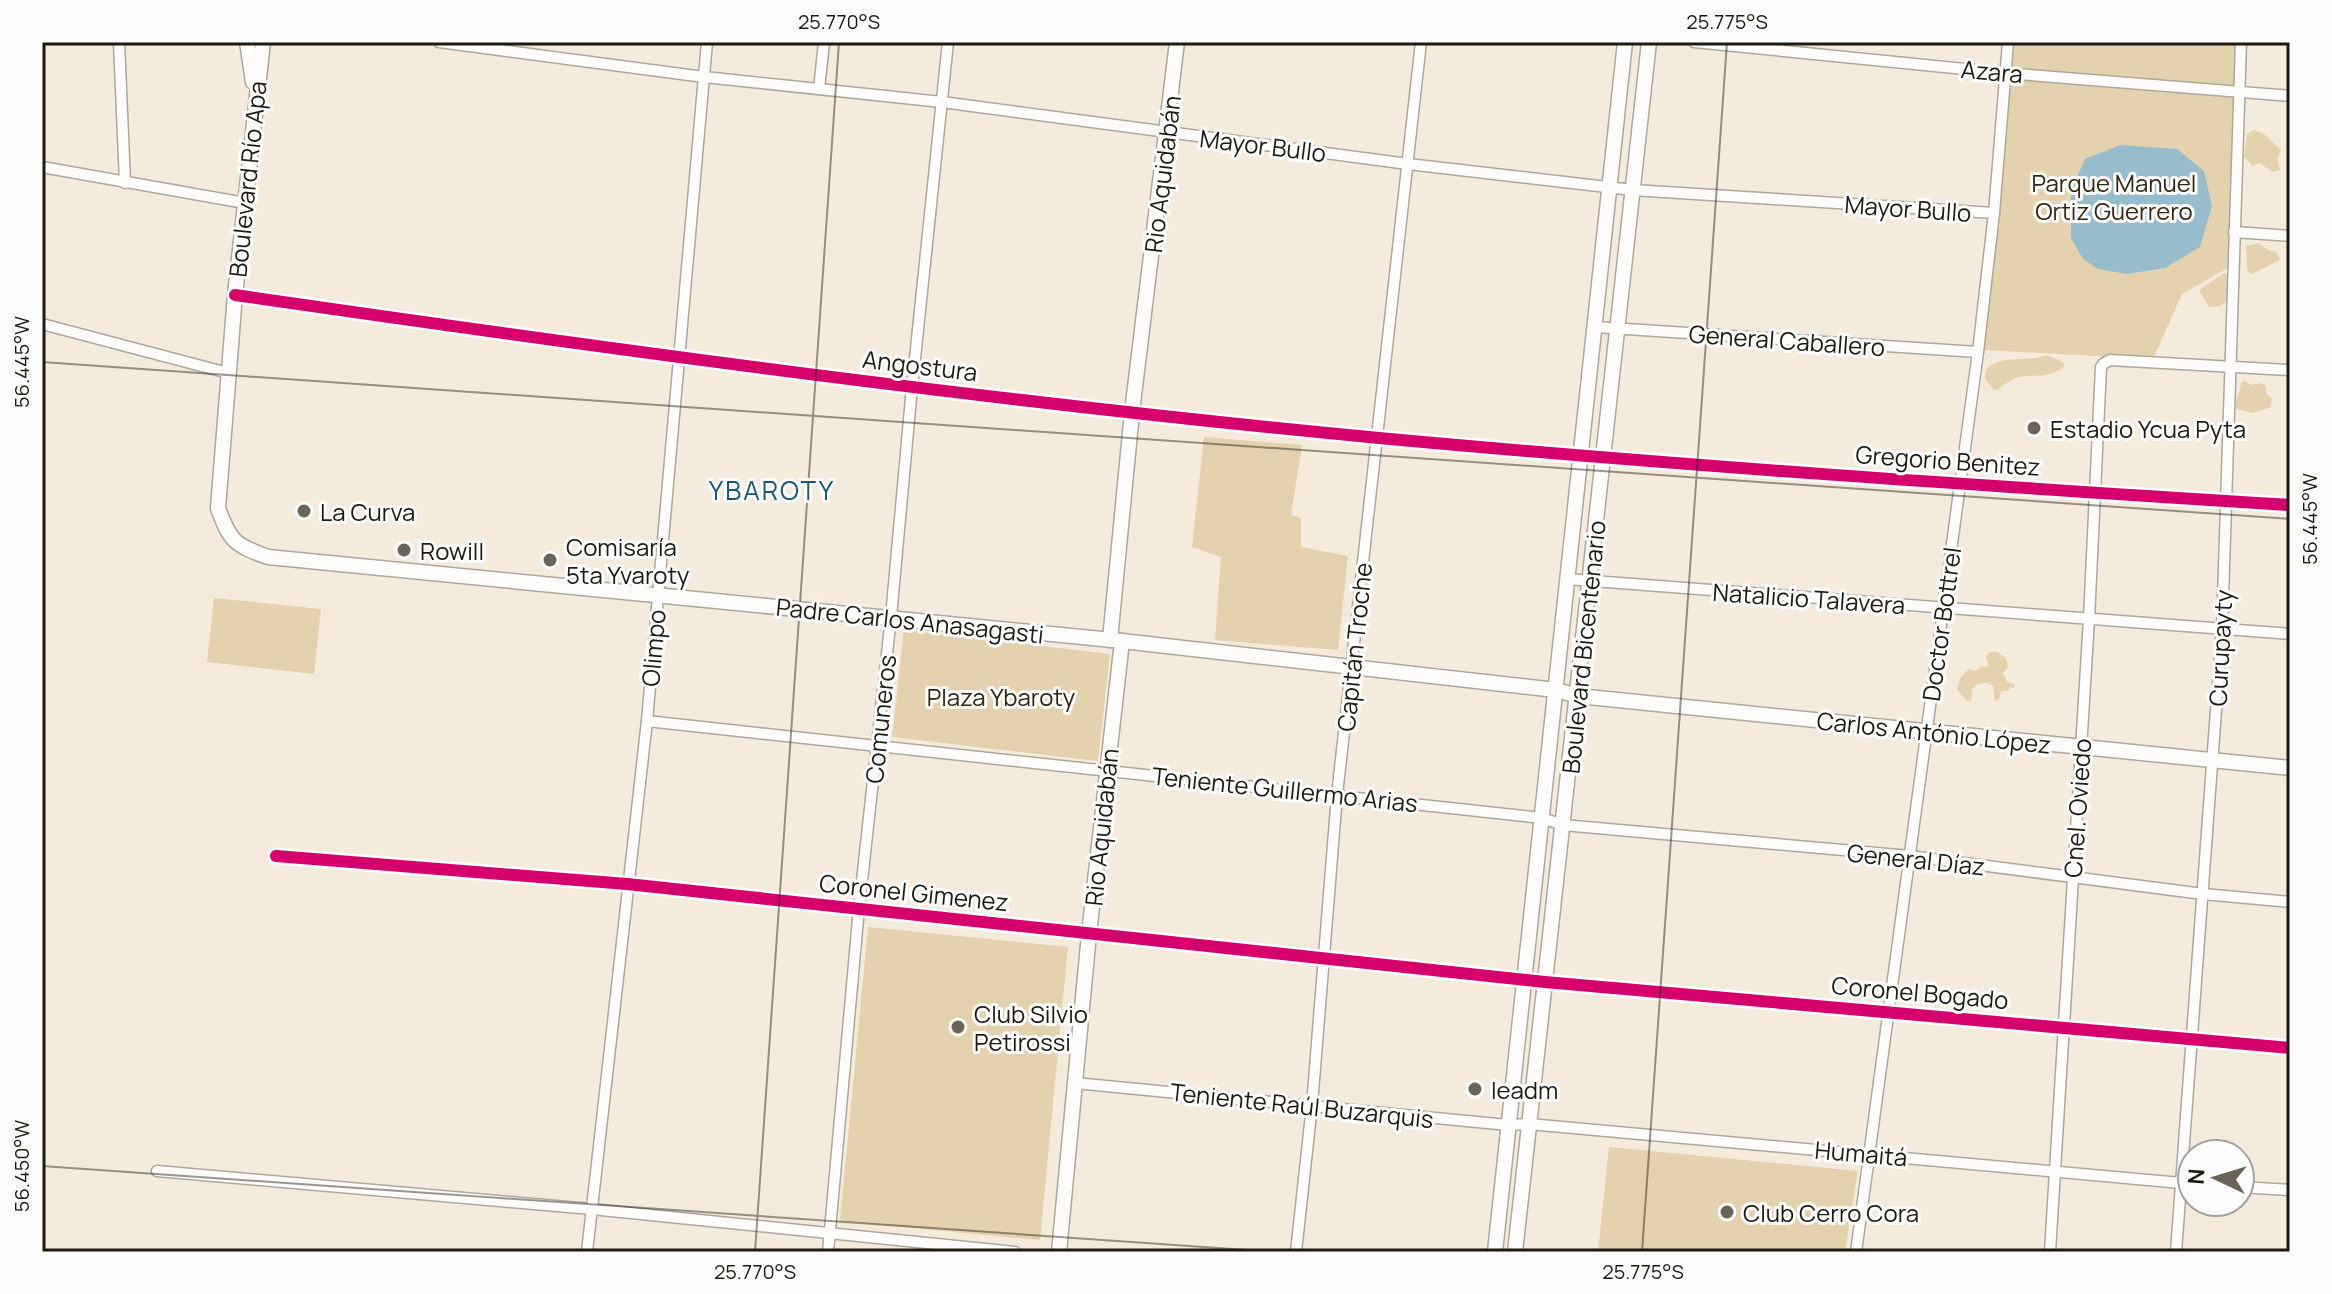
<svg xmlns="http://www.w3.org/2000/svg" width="2332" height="1294" viewBox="0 0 2332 1294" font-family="Manrope,sans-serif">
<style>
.green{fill:#e4d1ae}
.water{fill:#97bdcd}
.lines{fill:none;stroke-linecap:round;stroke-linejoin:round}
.street-casing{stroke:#aea79c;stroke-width:13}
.secondary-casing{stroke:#aea79c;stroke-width:17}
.street{stroke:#fdfcfa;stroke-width:10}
.secondary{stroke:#fdfcfa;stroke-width:14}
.cycleway-casing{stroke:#fdfdfd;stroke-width:17}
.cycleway{stroke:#d6006c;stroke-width:12}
.ticks{fill:none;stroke:#1f1a10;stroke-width:2;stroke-opacity:0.45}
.poi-dot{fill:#6a6358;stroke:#fdfdfd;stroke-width:3}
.labels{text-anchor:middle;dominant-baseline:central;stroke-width:6;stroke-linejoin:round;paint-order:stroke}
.street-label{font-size:24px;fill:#1f1a10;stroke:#fdfdfd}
.park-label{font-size:24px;fill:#33270f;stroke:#fdfdfd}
.poi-label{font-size:24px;fill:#1f1a10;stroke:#fdfdfd;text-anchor:start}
.neighbourhood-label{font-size:26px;letter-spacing:2px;fill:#155976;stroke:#fdfdfd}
.neatline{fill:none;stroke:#1f1a10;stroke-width:3}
.ticks-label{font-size:20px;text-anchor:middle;fill:#1f1a10}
</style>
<rect width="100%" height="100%" fill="#f4ebdd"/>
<g class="green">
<path d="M2012,42H2236L2228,268L2182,294L2153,359L1983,350Z"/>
<path d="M2254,130L2264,134L2281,150L2277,159L2280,170L2273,172L2259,163L2253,166L2244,157L2247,134Z"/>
<path d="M2259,243L2268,250L2277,252L2280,260L2252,274L2247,270L2246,246Z"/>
<path d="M2224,273L2229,275L2228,301L2220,306L2209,307L2199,290Z"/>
<path d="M2048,355L2064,363V367C2038,386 2026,364 1998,390H1994L1985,379L1986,370C2000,353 2029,363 2048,355Z"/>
<path d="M2244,381L2252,385L2260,383L2266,386V393L2272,399L2271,407L2253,413L2236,409C2233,400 2241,393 2241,383Z"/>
<path d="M1204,437L1302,445L1291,515L1301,518V547L1348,556L1338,650L1215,640L1221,557L1192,547Z"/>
<path d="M214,598L321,609L314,674L207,662Z"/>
<path d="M904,630L1110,654L1098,761L892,737Z"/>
<path d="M1990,652H1997L2006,658L2008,667L2003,673L2007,682L2014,684V688L2010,687L2009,690L2001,692L1999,699L1995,701L1993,686C1985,680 1979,682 1972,689L1971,701H1967L1957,689L1961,677L1969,669L1975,671L1982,666L1989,667L1986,657Z"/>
<path d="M868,927L1068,947L1040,1240L840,1221Z"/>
<path d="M1609,1147L1858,1171L1845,1252H1598Z"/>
</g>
<path class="water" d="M2120,145L2177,149L2204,171L2212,206L2200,247L2165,268L2127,274L2098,269L2083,259L2071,238V191L2085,159Z"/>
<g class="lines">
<defs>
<g id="street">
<path d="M119,42L125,183"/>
<path d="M439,42L704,77L942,102L1408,164L1633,190L1994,213"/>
<path d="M1694,42L2005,73L2290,96"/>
<path d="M819,89L824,42"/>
<path d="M42,167L245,203"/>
<path d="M2234,232L2290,236"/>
<path d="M235,295C615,350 996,402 1379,438C1682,466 1986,486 2290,505"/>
<path d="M42,324L228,373"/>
<path d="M1595,327L1978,352"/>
<path d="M1567,579L2290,634"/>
<path d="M647,721L1542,818L1563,825L1910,856L2203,894L2290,902"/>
<path d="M276,856L627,884L1545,982L2290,1048"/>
<path d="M1075,1083L1508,1125L1529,1124L2192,1184"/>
<path d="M157,1171L591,1209L1015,1252"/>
<path d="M2240,1187L2290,1190"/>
<path d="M587,1252L647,721L707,42"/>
<path d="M828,1252L859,908L891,617L912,387L948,42"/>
<path d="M1296,1252L1312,1105L1337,795L1421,42"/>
<path d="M1856,1252L1978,352L1994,213L2008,42"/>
<path d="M2050,1252L2089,619L2101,367L2103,364L2110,360L2290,370"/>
<path d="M2176,1252L2222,629L2241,42"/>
</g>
<g id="secondary">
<path d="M247,42L253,82"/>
<path d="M263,42L235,295L218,508C230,541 234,545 268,557L1122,641L1556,690L1578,696L2290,768"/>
<path d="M1110,640L1132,412L1177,42"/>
<path d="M1059,1252L1089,934L1122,641"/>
<path d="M1495,1252L1625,42"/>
<path d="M1515,1252L1649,42"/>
</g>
</defs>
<use href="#street" class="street-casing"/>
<use href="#secondary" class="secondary-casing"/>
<use href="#street" class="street"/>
<use href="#secondary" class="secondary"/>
<defs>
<g id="cycleway">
<path d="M235,295C615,350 996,402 1379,438C1682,466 1986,486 2290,505"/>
<path d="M276,856L627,884L1545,982L2290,1048"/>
</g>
</defs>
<use href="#cycleway" class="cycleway-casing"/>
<use href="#cycleway" class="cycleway"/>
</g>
<path class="ticks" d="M42,362L2290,519M42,1166L1275,1252M755,1252L839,42M1642,1252L1727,42"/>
<g class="poi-dot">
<circle cx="2034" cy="428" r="8"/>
<circle cx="304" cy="511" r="8"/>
<circle cx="404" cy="550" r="8"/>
<circle cx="550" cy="560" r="8"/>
<circle cx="958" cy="1027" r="8"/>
<circle cx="1475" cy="1089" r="8"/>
<circle cx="1727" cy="1212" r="8"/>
</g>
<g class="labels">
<g class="street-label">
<text transform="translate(1992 71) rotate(5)">Azara</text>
<text transform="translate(1263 145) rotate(7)">Mayor Bullo</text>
<text transform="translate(1162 174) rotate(-83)">Rio Aquidabán</text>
<text transform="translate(247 179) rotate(-84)">Boulevard Río Apa</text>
<text transform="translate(1908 208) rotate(4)">Mayor Bullo</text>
<text transform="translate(1787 340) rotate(4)">General Caballero</text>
<text transform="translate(920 365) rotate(7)">Angostura</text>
<text transform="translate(1948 460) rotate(4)">Gregorio Benitez</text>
<text transform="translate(1809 598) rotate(4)">Natalicio Talavera</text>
<text transform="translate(910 620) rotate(6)">Padre Carlos Anasagasti</text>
<text transform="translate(1941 624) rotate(-82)">Doctor Bottrel</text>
<text transform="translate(1354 647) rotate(-84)">Capitán Troche</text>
<text transform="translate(1583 647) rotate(-84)">Boulevard Bicentenario</text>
<text transform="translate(653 648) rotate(-85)">Olimpo</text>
<text transform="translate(2220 648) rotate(-87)">Curupayty</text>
<text transform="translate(880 719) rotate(-84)">Comuneros</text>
<text transform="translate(1934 732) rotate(6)">Carlos António López</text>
<text transform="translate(1285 789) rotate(6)">Teniente Guillermo Arias</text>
<text transform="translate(2077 808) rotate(-86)">Cnel. Oviedo</text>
<text transform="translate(1101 827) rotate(-84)">Rio Aquidabán</text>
<text transform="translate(1916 859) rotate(6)">General Díaz</text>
<text transform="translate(914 892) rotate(6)">Coronel Gimenez</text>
<text transform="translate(1920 992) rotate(5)">Coronel Bogado</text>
<text transform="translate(1302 1105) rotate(6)">Teniente Raúl Buzarquis</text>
<text transform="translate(1861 1153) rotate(5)">Humaitá</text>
</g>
<g class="park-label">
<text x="2114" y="182">Parque Manuel<tspan x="2114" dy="28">Ortiz Guerrero</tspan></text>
<text x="1001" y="696">Plaza Ybaroty</text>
</g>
<g class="poi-label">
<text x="2050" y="428">Estadio Ycua Pyta</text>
<text x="320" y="511">La Curva</text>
<text x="566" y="546">Comisaría<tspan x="566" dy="28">5ta Yvaroty</tspan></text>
<text x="420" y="550">Rowill</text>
<text x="974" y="1013">Club Silvio<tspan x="974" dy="28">Petirossi</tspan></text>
<text x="1491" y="1089">Ieadm</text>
<text x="1743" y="1212">Club Cerro Cora</text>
</g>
<g class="neighbourhood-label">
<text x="772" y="490">YBAROTY</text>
</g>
</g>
<rect width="2332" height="1294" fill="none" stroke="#fdfdfd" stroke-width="88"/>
<g transform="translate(2216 1178) rotate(274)"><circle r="38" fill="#fdfdfd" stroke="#a4a29e" stroke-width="2"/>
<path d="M0-6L14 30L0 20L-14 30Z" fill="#6a6358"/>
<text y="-12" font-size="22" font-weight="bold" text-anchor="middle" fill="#1f1a10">N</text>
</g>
<rect x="44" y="44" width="2244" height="1206" class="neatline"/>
<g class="ticks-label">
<text x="839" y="29">25.770°S</text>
<text x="1727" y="29">25.775°S</text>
<text transform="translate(22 362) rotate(-90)" y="7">56.445°W</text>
<text transform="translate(2310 519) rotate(-90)" y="7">56.445°W</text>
<text transform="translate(22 1166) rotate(-90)" y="7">56.450°W</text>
<text x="755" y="1279">25.770°S</text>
<text x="1643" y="1279">25.775°S</text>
</g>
</svg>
